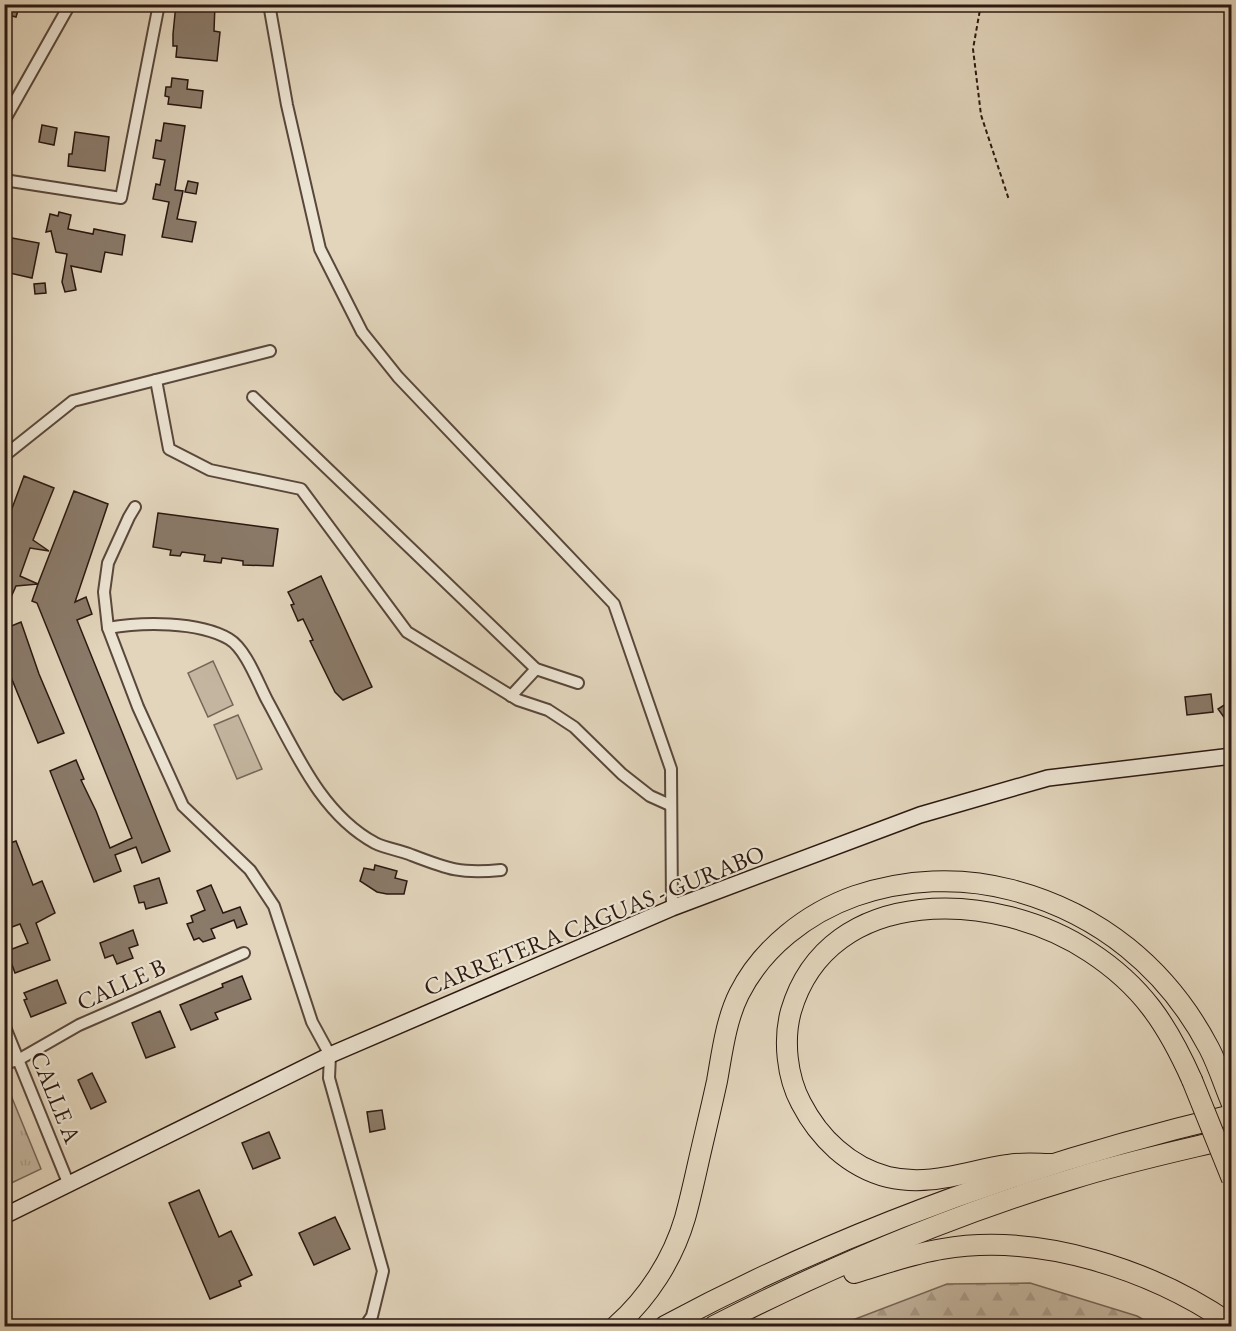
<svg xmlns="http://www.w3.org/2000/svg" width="1236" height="1331" viewBox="0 0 1236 1331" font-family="'EB Garamond',serif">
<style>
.grass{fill:url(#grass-tufts);stroke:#776658;stroke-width:1.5}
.forest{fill:url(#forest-firs);stroke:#776658;stroke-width:1.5}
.garden{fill:#c3b59f;stroke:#776658;stroke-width:1.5}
.building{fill:#8a7a69;stroke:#2b1810;stroke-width:1.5}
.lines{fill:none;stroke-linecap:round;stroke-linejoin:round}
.minor-casing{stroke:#59473b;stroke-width:14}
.secondary-casing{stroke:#2b1810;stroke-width:18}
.motorway-casing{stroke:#2b1810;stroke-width:22}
.path{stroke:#2b1810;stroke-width:2;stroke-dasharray:4.5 3;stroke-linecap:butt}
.minor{stroke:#ece4d3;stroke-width:10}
.secondary{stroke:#ece4d3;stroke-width:15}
.motorway{stroke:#e2d5bc;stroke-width:20}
.motorway-bridge-casing{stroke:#2b1810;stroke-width:22;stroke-linecap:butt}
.motorway-bridge{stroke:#e2d5bc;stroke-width:20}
.labels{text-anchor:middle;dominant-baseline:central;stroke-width:4.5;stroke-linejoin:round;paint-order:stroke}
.street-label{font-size:24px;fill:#2b1810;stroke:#ece4d3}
</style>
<defs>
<pattern id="grass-tufts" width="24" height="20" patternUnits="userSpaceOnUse" patternTransform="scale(1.5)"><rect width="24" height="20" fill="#c3b59f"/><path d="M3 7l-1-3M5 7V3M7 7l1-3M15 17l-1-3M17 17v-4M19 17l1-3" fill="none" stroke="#a89b88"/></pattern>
<pattern id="forest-firs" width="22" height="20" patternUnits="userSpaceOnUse" patternTransform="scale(1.5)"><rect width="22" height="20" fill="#c3b59f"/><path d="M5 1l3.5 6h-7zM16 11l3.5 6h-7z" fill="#a89b88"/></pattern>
</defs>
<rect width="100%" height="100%" fill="#e2d5bc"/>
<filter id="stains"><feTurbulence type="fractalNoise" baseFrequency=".00333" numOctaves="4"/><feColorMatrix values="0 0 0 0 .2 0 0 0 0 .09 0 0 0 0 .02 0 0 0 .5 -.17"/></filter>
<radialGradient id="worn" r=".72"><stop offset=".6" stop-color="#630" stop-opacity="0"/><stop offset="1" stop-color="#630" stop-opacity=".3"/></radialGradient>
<path class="grass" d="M5,1093H10L41,1169L5,1186Z"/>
<path class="forest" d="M1030,1283L1137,1316L1155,1326H837L947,1284Z"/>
<g class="garden">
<path d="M213,661L233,705L208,717L188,673Z"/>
<path d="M238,715L262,769L237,779L214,725Z"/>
</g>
<g class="building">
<path d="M4,4H20L16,17L4,14Z"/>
<path d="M176,4H215L214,31L220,32L217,61L176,57L177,46H173V34Z"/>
<path d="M172,78L188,80L187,89L203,91L201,108L168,104L169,97L165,96L166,87H171Z"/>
<path d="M164,123L185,126L175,190L183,191L177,219L196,222L192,242L162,237L169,202L153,199L156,184L160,185L165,160L153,158L156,140L161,141Z"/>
<path d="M42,125L57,128L54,145L39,142Z"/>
<path d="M75,132L109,137L105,171L68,166L69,154H72Z"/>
<path d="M188,181L198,183L196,194L185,192Z"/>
<path d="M59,212L71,215L68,229L93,234L94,229L125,235L122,255L105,252L101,272L71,266L76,290L65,292L62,282L67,254L56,252L51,231L46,232L50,214L58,216Z"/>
<path d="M12,238L39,243L32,278L5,272Z"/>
<path d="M45,283L46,293L35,294L34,284Z"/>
<path d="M24,476L54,488L33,540L49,551L30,548L20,576L38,584L74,491L108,504L75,602L86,597L92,614L77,620L170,851L142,863L136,847L115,855L121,871L94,882L50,771L76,760L84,779L81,780L96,811L110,848L132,838L37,603L32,601L38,584L16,586L4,613V530Z"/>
<path d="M158,513L278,529L273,566L243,565V561L222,558L221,563L204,561L205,555L182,552L180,556L170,555L171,550L153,547Z"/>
<path d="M321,576L372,687L343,700L335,692L310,641L313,640L303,619L298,621L291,605L294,604L288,592Z"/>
<path d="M21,622L39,674L64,733L38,743L4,660V629Z"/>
<path d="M1211,694L1213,712L1187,715L1185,697Z"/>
<path d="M1232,700V715L1226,720L1218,709Z"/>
<path d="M16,841L33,885L42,881L55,913L36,923L50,960L15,973L7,951L28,943L20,924L4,930V845Z"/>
<path d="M375,865L397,871L395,878L407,881L404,894H387L377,892L360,881L364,868L374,870Z"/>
<path d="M159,878L167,903L146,909L144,902L139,903L134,886Z"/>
<path d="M211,885L223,913L240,907L247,924L237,928L234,920L211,929L215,938L203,942L199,938L194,940L187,924L193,922L191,916L205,910L197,891Z"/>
<path d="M133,930L138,945L129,948L133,958L117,964L113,955L105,958L100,943Z"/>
<path d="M242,976L251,999L215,1013L218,1019L191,1030L180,1005L223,987L222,984Z"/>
<path d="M57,980L66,1003L31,1017L24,1000L27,999L24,993Z"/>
<path d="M160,1011L175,1047L146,1058L132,1023Z"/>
<path d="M92,1073L106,1102L91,1109L78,1080Z"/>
<path d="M382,1110L385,1129L370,1132L367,1112Z"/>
<path d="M269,1132L280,1158L253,1169L242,1143Z"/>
<path d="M199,1190L219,1237L231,1231L252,1275L239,1281L241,1286L210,1299L169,1203Z"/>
<path d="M335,1217L350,1249L314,1265L299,1233Z"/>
</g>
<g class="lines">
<defs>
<g id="minor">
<path d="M269,4L287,105L320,249L362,332L398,377L614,604L671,769L672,908"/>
<path d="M4,121L70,4"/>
<path d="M4,180L121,198L159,4"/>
<path d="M156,380L169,449L210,470L301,489L407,632L518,700L548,710L574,727L622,774L650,796L670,805"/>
<path d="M253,397L536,669L578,683"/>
<path d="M4,456L73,401L270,351"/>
<path d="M135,507L129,517L108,563L104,592L108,628L138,707L183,806L250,870L274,906L312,1022L330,1055L329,1078L383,1271L372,1316L365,1326"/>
<path d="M108,628C142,622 198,621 229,639C246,649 258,683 267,700C295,751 321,814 375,843C385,848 398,850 409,854C448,869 459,874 501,870"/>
<path d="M511,696L536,669"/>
<path d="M4,1025L69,1185"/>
<path d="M4,1064L18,1060L79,1025L244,953"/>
</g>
<path id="secondary" d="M4,1216L330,1055L672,908L920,815L1048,778L1232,756"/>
<g id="motorway">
<path d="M1053,1164C1039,1164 1023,1162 1008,1165C967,1171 930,1187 888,1177C849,1167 819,1138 801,1103C787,1077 783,1040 791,1011C829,882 998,890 1090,952C1142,986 1167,1024 1192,1080"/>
<path d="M854,1273C883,1264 912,1254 942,1249C1039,1232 1153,1270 1232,1325"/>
<path d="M616,1326C648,1298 673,1259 685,1218C690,1200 694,1182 698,1164C704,1137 711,1109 717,1081C722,1053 726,1020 739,994C762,948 807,913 855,896C905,879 960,876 1012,890C1099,913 1167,968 1209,1048C1218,1065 1224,1085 1232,1104"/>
<path d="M665,1326C843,1230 1035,1162 1232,1115"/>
<path d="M714,1326C828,1268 949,1216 1072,1179C1125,1162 1178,1151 1232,1138"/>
</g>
</defs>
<use href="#minor" class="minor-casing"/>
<use href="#secondary" class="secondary-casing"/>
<use href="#motorway" class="motorway-casing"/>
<path class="path" d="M981,4L973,49L981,115L1009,200"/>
<use href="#minor" class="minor"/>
<use href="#secondary" class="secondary"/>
<use href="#motorway" class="motorway"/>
<defs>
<path id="motorway-bridge" d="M1192,1080L1232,1179"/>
</defs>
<use href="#motorway-bridge" class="motorway-bridge-casing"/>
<use href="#motorway-bridge" class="motorway-bridge"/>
</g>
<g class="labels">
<g class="street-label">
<text transform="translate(594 920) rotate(-22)">CARRETERA CAGUAS - GURABO</text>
<text transform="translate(121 984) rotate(-24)">CALLE B</text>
<text transform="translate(56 1097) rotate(68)">CALLE A</text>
</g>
</g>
<rect width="1236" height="1331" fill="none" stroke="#e2d5bc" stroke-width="24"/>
<rect x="6" y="6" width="1224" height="1319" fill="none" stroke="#2b1810" stroke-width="3"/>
<rect x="12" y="12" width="1212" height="1307" fill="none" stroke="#2b1810" stroke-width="1.5"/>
<rect width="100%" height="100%" filter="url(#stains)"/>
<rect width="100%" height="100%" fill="url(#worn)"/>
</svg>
